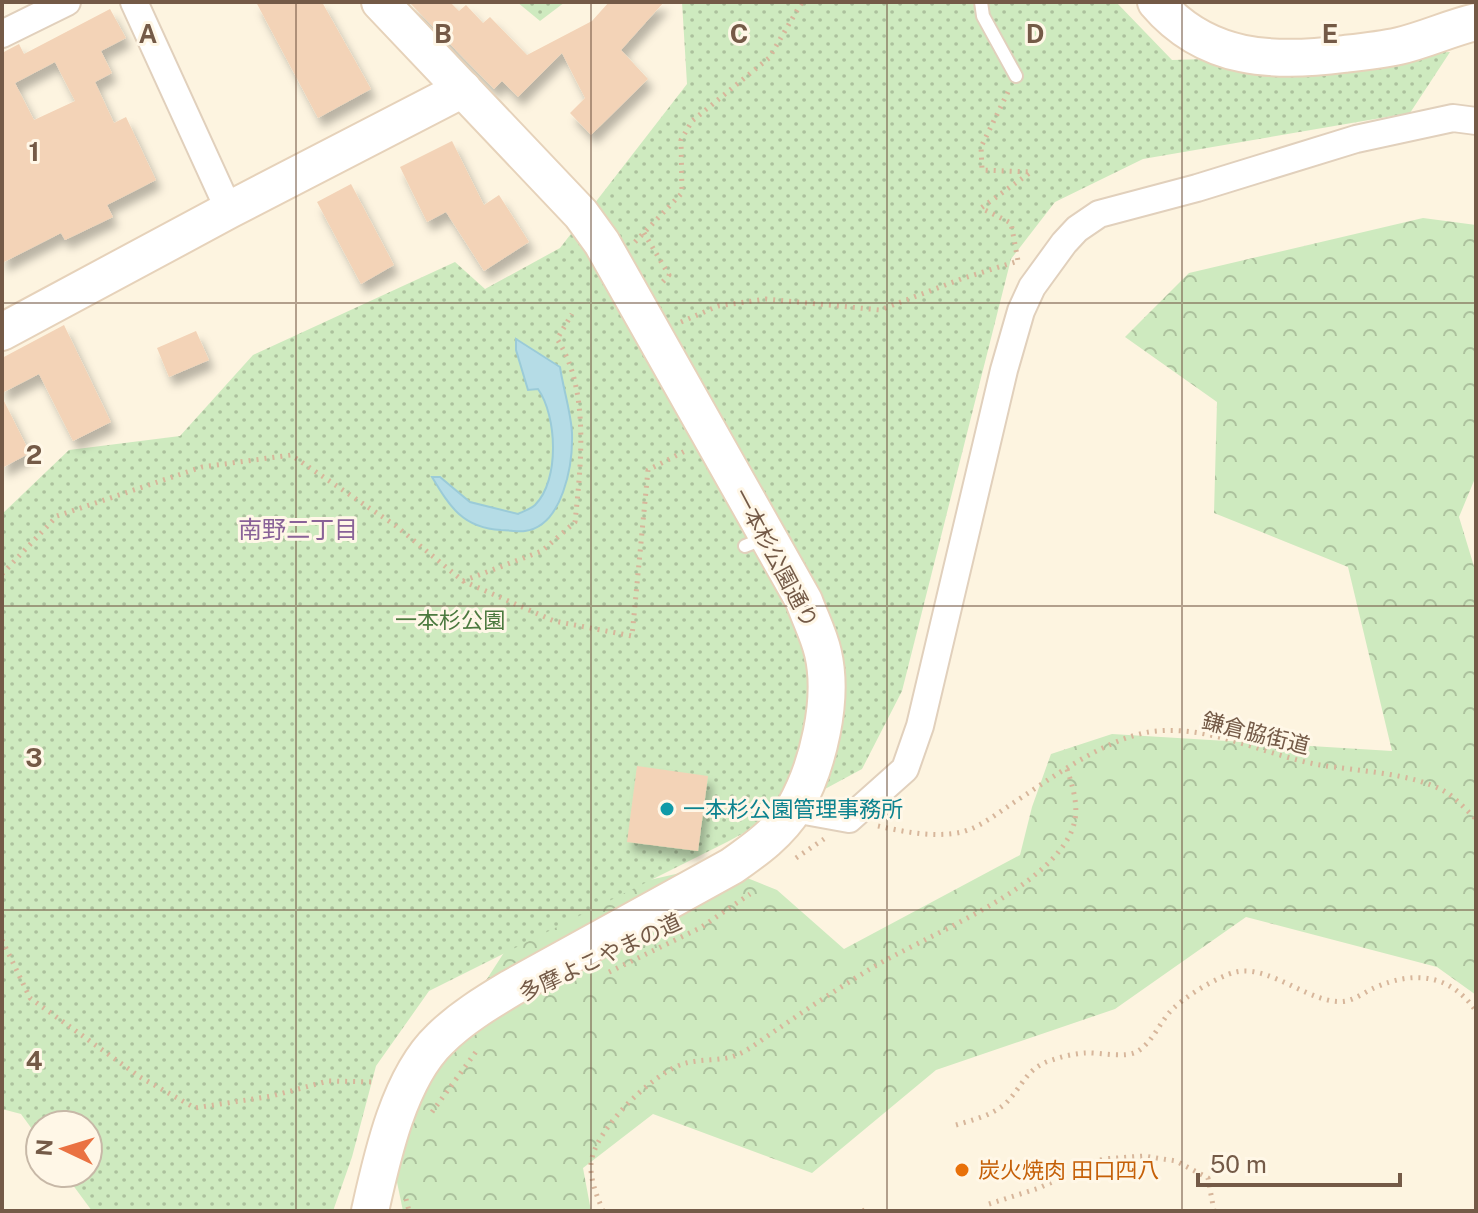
<svg xmlns="http://www.w3.org/2000/svg" width="1478" height="1213" viewBox="0 0 1478 1213" font-family="'Public Sans','Noto Sans JP',sans-serif">
<style>
.forest{fill:url(#forest-crowns)}
.park{fill:url(#park-dots)}
.water{fill:#b5dce6;stroke:#9bcbd8;stroke-width:2}
.building{fill:#f3d3b7;fill-rule:evenodd;filter:url(#shadow)}
.lines{fill:none;stroke-linecap:round;stroke-linejoin:round}
.lane-casing{stroke:#e1d0bc;stroke-width:16}
.street-casing{stroke:#e1d0bc;stroke-width:30}
.secondary-casing{stroke:#e6d2ba;stroke-width:40}
.path{stroke:#d7b69b;stroke-width:5;stroke-dasharray:2 6;stroke-linecap:butt}
.lane{stroke:#fff;stroke-width:12}
.street{stroke:#fff;stroke-width:26}
.secondary{stroke:#fff;stroke-width:36}
.grid{fill:none;stroke:#745a47;stroke-width:2;stroke-opacity:0.55}
.culture-dot{fill:#0f9aa8;stroke:#fff7e7;stroke-width:3}
.food-dot{fill:#e8710a;stroke:#fff7e7;stroke-width:3}
.labels{text-anchor:middle;dominant-baseline:central;stroke-width:6;stroke-linejoin:round;paint-order:stroke}
.street-label{font-size:22px;fill:#745a47;stroke:#fff7e7}
.park-label{font-size:22px;fill:#4c7a3f;stroke:#fff7e7}
.culture-label{font-size:22px;fill:#0d838f;stroke:#fff7e7;text-anchor:start}
.food-label{font-size:22px;fill:#c56008;stroke:#fff7e7;text-anchor:start}
.neighbourhood-label{font-size:24px;fill:#896298;stroke:#fff7e7}
.grid-label{font-size:26px;text-anchor:middle;font-weight:bold;fill:#745a47;stroke:#fff7e7;stroke-width:6;stroke-linejoin:round;paint-order:stroke}
</style>
<defs>
<pattern id="forest-crowns" width="20" height="18" patternUnits="userSpaceOnUse" patternTransform="scale(2)"><rect width="20" height="18" fill="#ceeabf"/><path d="M2 6a3 3 0 1 1 6 0M12 15a3 3 0 1 1 6 0" fill="none" stroke="#acc19d"/></pattern>
<pattern id="park-dots" width="8" height="8" patternUnits="userSpaceOnUse" patternTransform="scale(2)"><rect width="8" height="8" fill="#ceeabf"/><path d="M2 2h.1M6 6h.1" fill="none" stroke="#acc19d" stroke-width="1.8" stroke-linecap="round"/></pattern>
<filter id="shadow"><feDropShadow dx="5" dy="9" stdDeviation="4" flood-color="#0004"/></filter>
</defs>
<rect width="100%" height="100%" fill="#fdf4e0"/>
<path class="forest" d="M1423,218L1476,225V476L1459,517L1476,573V995L1437,967L1246,917L1115,1009L936,1070L812,1173L653,1114L583,1168L591,1211H403L393,1163L414,1092L516,934L597,892L715,865L777,890L844,949L1020,855L1032,807L1051,754L1112,734L1392,751L1348,567L1214,513L1217,402L1125,337L1189,273Z"/>
<g class="park">
<path d="M517,2H565L540,21Z"/>
<path d="M682,2H1116L1172,60L1450,52L1410,113L1143,159L1055,202L1011,259L902,691L862,769L727,842L429,991L376,1066L352,1157L333,1211H92L64,1173H88V1125H40V1140L21,1114L2,1109V514L69,450L180,436L253,355L455,262L485,289L560,248L687,84Z"/>
</g>
<path class="water" d="M516,339L560,367C563,388 571,412 572,433C573,464 563,526 525,531C518,532 509,530 501,530C463,528 450,507 432,477H440L470,502L518,514C522,512 531,509 535,505C560,480 557,416 538,389L528,390L516,350Z"/>
<g class="building">
<path d="M256,2H322L371,89L318,118Z"/>
<path d="M409,2H450L459,11L466,5L483,23L490,17L527,55L592,21L609,2H664L621,50L648,79L591,135L570,113L585,98L562,53L518,97L502,81L494,89Z"/>
<path d="M110,9L126,38L101,51L112,73L95,82L114,123L126,117L156,180L107,205L113,217L65,240L61,233L2,263V53L19,44L24,54ZM55,62L75,101L34,120L15,83Z"/>
<path d="M452,141L484,205L499,195L529,242L484,271L446,212L427,222L400,167Z"/>
<path d="M351,184L394,265L361,284L317,202Z"/>
<path d="M64,325L111,422L73,441L39,374L2,393V358Z"/>
<path d="M196,331L209,360L169,377L157,348Z"/>
<path d="M2,397L30,453L2,468Z"/>
<path d="M637,766L708,776L698,851L627,842Z"/>
</g>
<g class="lines">
<defs>
<g id="lane">
<path d="M981,2L983,16L1016,76"/>
<path d="M745,546L765,538"/>
</g>
<g id="street">
<path d="M134,2L229,210"/>
<path d="M2,34L67,2"/>
<path d="M794,809L849,819L905,769L920,726L1004,370L1021,311L1032,287L1064,243L1077,229L1099,214L1197,188L1356,139L1453,118L1476,121"/>
</g>
<g id="secondary">
<path d="M1156,2C1206,61 1274,63 1344,54C1362,52 1381,50 1399,46C1425,40 1450,28 1476,22"/>
<path d="M2,332L229,210L463,89"/>
<path d="M370,1211C382,1157 399,1078 440,1039C460,1019 486,1003 511,988L732,866C755,850 780,832 795,807C818,766 834,700 823,653C819,635 810,618 804,601L602,243L581,214L380,2"/>
</g>
</defs>
<use href="#lane" class="lane-casing"/>
<use href="#street" class="street-casing"/>
<use href="#secondary" class="secondary-casing"/>
<g class="path">
<path d="M1008,92L981,147L982,170L1031,172L981,208L1011,223L1018,261"/>
<path d="M644,233L669,275L659,286"/>
<path d="M635,242L682,193L681,140L692,121L769,58L802,2"/>
<path d="M681,322L718,306L766,299L880,310L961,279L1018,261"/>
<path d="M2,574L57,516L202,467L291,455L396,526L463,581L554,621L632,636L648,470L687,450"/>
<path d="M463,581L542,551L575,522C581,464 590,389 557,339L572,314"/>
<path d="M878,826C905,832 935,838 962,832C980,827 995,815 1010,805C1049,780 1102,740 1149,732C1208,723 1263,755 1320,765C1357,771 1412,773 1444,791C1456,798 1466,810 1476,819"/>
<path d="M796,858L824,839"/>
<path d="M2,940L30,998L140,1077L195,1108L272,1096L328,1081L376,1082"/>
<path d="M609,972L700,928L750,894"/>
<path d="M432,1112L478,1049"/>
<path d="M956,1125C973,1120 993,1115 1006,1103C1022,1087 1026,1069 1049,1061C1060,1057 1072,1054 1084,1053C1100,1052 1126,1059 1138,1051C1152,1042 1158,1026 1169,1013C1180,999 1218,976 1236,972C1270,964 1314,1007 1346,1001C1356,999 1365,992 1374,988C1414,970 1450,974 1476,1011"/>
<path d="M406,1199L409,1211"/>
<path d="M989,1204L1039,1188L1103,1159L1144,1156L1176,1161L1208,1178L1214,1211"/>
<path d="M603,1211C597,1196 590,1180 591,1164C593,1131 653,1073 683,1064C700,1058 720,1062 737,1055C751,1049 765,1037 778,1029C808,1008 839,988 870,969C927,935 1033,896 1067,840C1082,816 1075,794 1067,769"/>
<path d="M863,1211L865,1210"/>
</g>
<use href="#lane" class="lane"/>
<use href="#street" class="street"/>
<use href="#secondary" class="secondary"/>
</g>
<path class="grid" d="M296,2V1211M591,2V1211M887,2V1211M1182,2V1211M2,303H1476M2,606H1476M2,910H1476"/>
<circle class="culture-dot" cx="667" cy="809" r="8"/>
<circle class="food-dot" cx="962" cy="1170" r="8"/>
<g class="labels">
<g class="street-label">
<text transform="translate(776 558) rotate(62)">一本杉公園通り</text>
<text transform="translate(1256 733) rotate(14)">鎌倉脇街道</text>
<text transform="translate(600 957) rotate(-25)">多摩よこやまの道</text>
</g>
<g class="park-label">
<text x="450" y="620">一本杉公園</text>
</g>
<g class="culture-label">
<text x="683" y="809">一本杉公園管理事務所</text>
</g>
<g class="food-label">
<text x="978" y="1170">炭火焼肉 田口四八</text>
</g>
<g class="neighbourhood-label">
<text x="298" y="529">南野二丁目</text>
</g>
</g>
<g class="grid-label">
<text x="148" y="43">A</text>
<text x="443" y="43">B</text>
<text x="739" y="43">C</text>
<text x="1035" y="43">D</text>
<text x="1330" y="43">E</text>
<text x="34" y="161">1</text>
<text x="34" y="464">2</text>
<text x="34" y="767">3</text>
<text x="34" y="1070">4</text>
</g>
<rect width="1478" height="1213" fill="none" stroke="#745a47" stroke-width="8"/>
<g transform="translate(64 1149) rotate(274)"><circle r="38" fill="#fff7e7" stroke="#c7b8a7" stroke-width="2"/>
<path d="M0-6L14 30L0 20L-14 30Z" fill="#ea7242"/>
<text y="-12" font-size="22" font-weight="bold" text-anchor="middle" fill="#745a47">N</text>
</g>
<path d="M1198 1173v12h202v-12" fill="none" stroke="#745a47" stroke-width="4"/>
<text x="1210" y="1173" font-size="24" fill="#745a47" stroke="#fff7e7" stroke-width="6" paint-order="stroke">50 m</text>
</svg>
